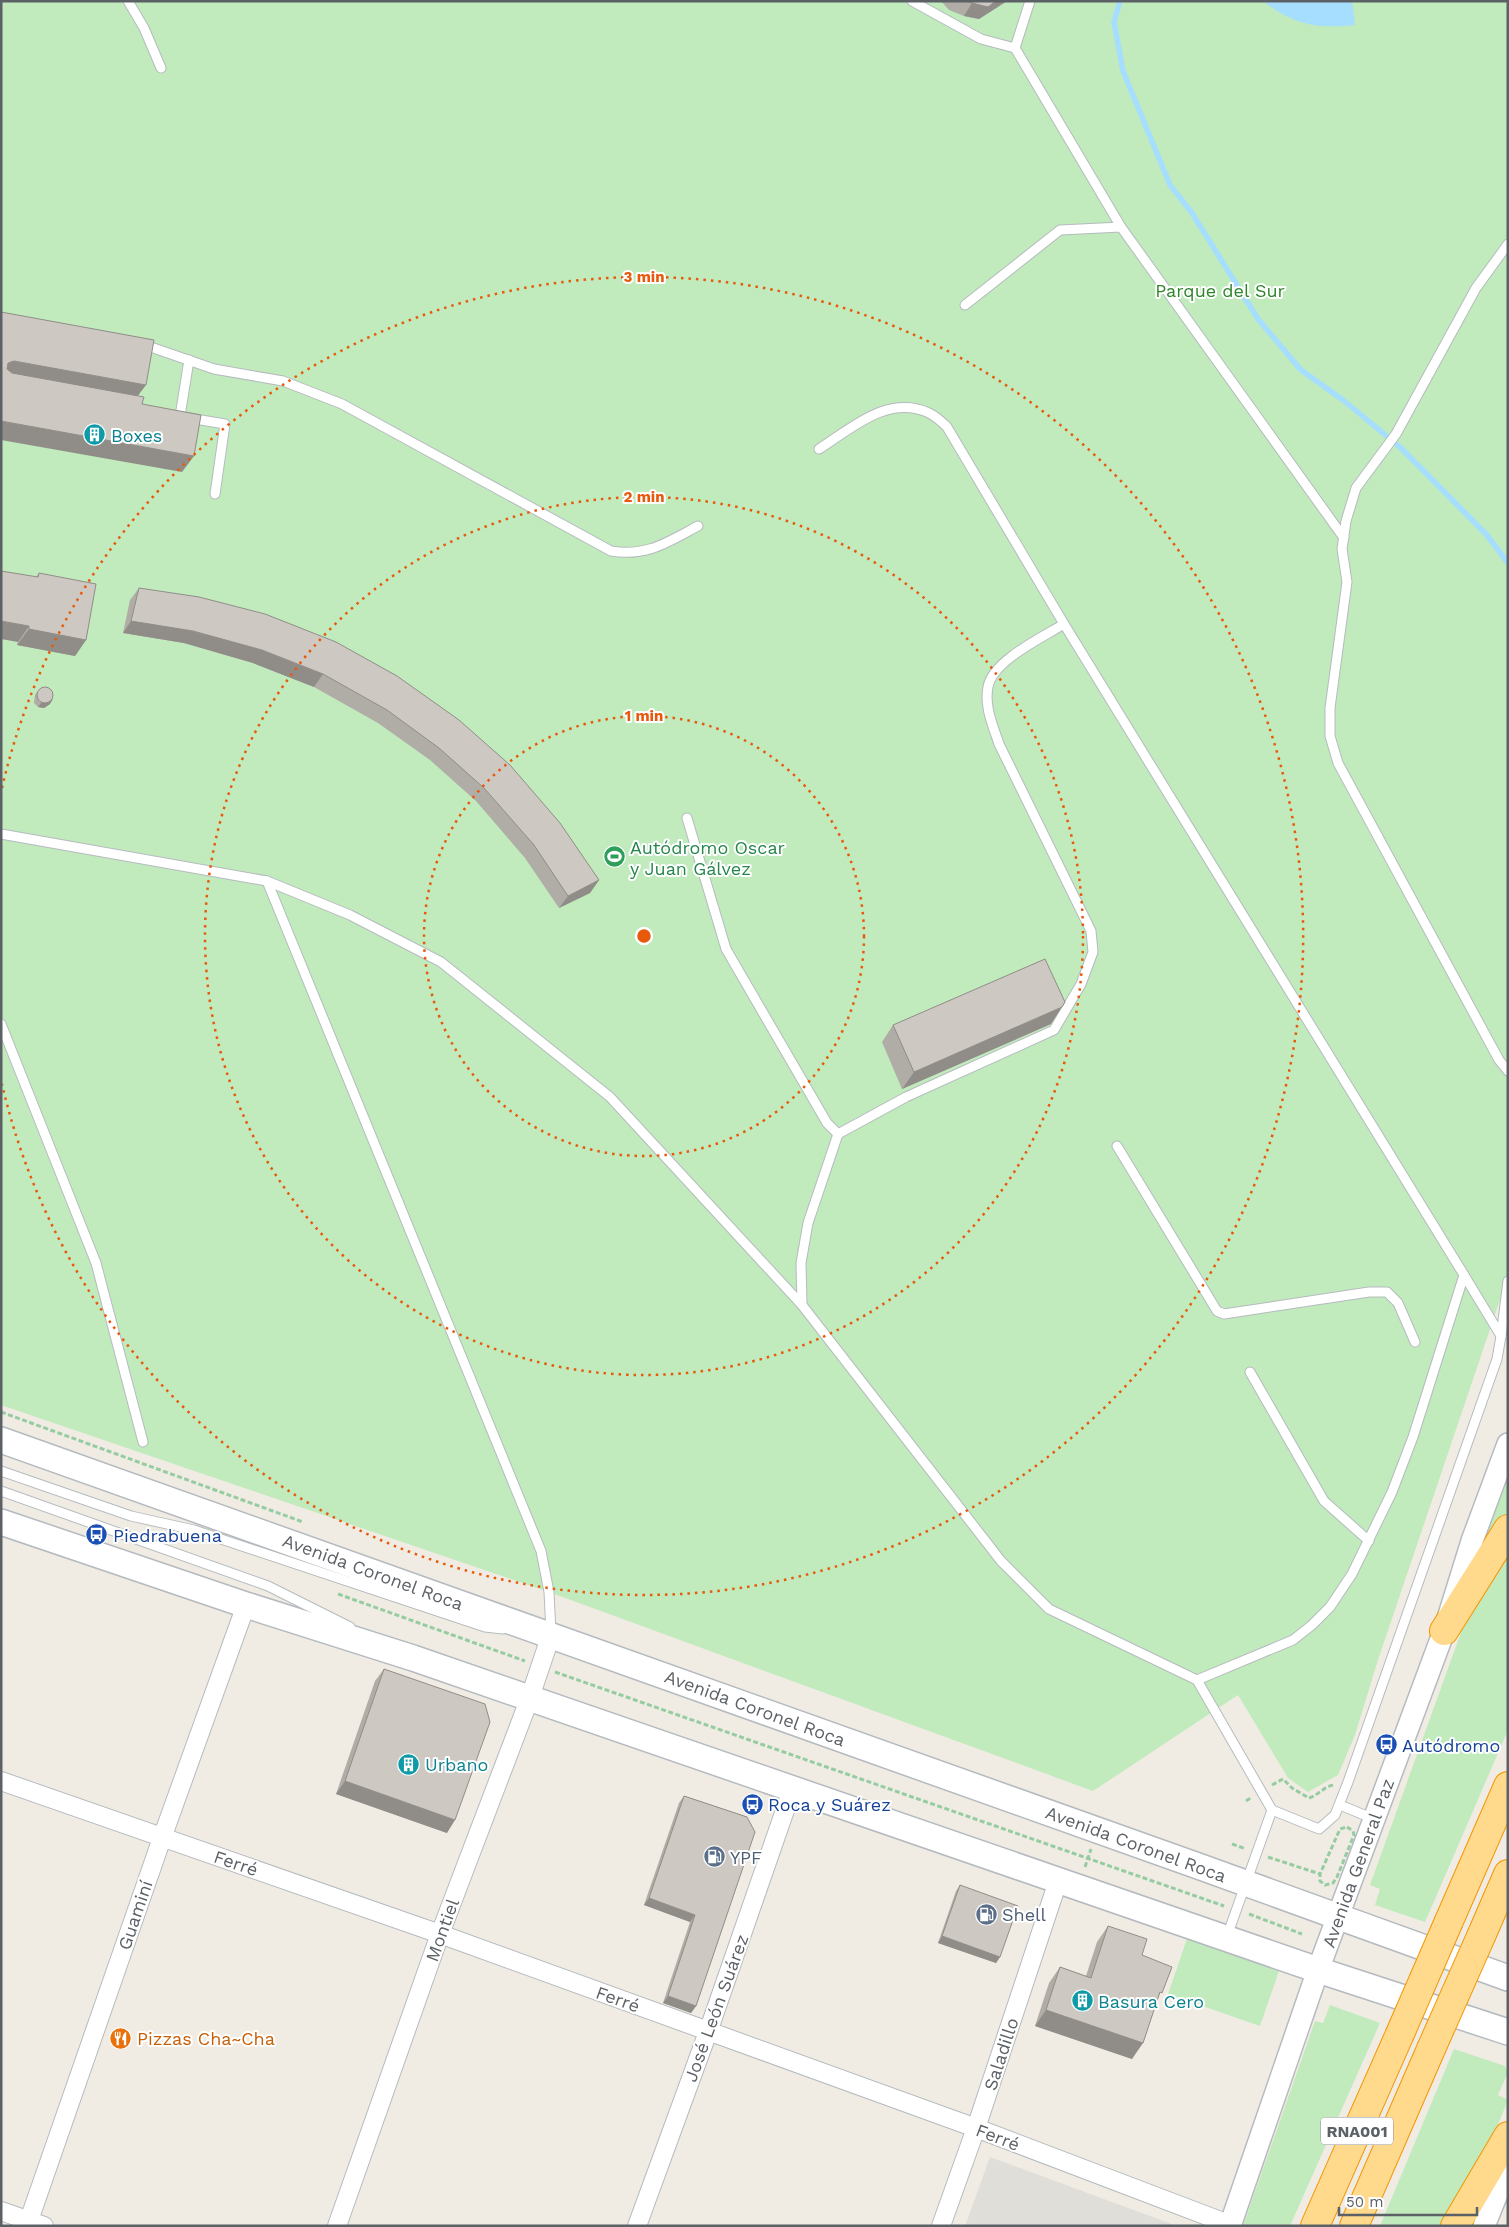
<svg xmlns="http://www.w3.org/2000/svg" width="1509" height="2227" viewBox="0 0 1509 2227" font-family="'Work Sans',sans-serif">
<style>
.industrial{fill:#e0ded8}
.green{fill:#c1eabd}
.water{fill:#a5deff}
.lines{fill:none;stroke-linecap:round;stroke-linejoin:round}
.stream{stroke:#a5deff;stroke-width:5.5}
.service-casing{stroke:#b6bbbf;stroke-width:11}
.minor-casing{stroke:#b6bbbf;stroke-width:20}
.tertiary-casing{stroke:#b6bbbf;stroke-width:24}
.secondary-casing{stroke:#b5babf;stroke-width:28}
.motorway-casing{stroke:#f49600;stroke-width:30}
.path{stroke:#96cca1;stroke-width:3;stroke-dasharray:5 2.5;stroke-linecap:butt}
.service{stroke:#fff;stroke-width:9}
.minor{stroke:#fff;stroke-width:18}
.tertiary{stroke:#fff;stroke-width:21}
.secondary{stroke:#fff;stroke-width:25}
.motorway{stroke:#ffd98c;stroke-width:28}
.motorway-bridge-casing{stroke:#f49600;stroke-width:30;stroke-linecap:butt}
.motorway-bridge{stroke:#ffd98c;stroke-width:28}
.wall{fill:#b0ada7}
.shaded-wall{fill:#908d88}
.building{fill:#cdc9c2;stroke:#908d88}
.ring{fill:none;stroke:#e8590c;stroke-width:2.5;stroke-dasharray:2.5 5}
.labels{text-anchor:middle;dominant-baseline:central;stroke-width:4;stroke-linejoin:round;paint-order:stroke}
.shield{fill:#fff;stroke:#8d9094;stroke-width:1}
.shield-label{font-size:16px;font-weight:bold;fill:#5c6166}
.park-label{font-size:18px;fill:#2e852b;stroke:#fff}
.culture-label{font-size:18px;fill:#0d838f;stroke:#fff;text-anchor:start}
.leisure-label{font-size:18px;fill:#27864d;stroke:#fff;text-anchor:start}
.transit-label{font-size:18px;fill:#164399;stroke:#fff;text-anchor:start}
.street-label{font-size:18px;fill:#5c6166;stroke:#fff}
.service-label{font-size:18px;fill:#4e5e75;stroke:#fff;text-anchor:start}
.food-label{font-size:18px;fill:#c56008;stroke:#fff;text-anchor:start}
.centre{fill:#e8590c;stroke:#fff;stroke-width:2.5}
.ring-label{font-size:15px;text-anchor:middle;font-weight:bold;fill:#e8590c;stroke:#fff;stroke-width:4;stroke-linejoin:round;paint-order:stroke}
</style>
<rect width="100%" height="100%" fill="#f0ece4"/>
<path class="industrial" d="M990,2157L1177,2226H965Z"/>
<g class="green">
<path d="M1,1H1508V1276L1378,1660L1355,1735L1338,1775L1308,1792L1288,1778L1238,1695L1093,1791L549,1592L1,1405Z"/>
<path d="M1508,1473V1511L1482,1554L1479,1553Z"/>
<path d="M1508,1537V1730L1425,1922L1375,1905L1380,1889L1370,1885L1468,1613Z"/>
<path d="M1188,1936L1280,1968L1260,2026L1168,1994Z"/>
<path d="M1330,2005L1380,2023L1290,2226H1243L1315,2021L1323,2023Z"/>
<path d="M1454,2049L1505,2066L1508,2072L1498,2095L1508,2100L1486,2154L1448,2226H1380Z"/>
</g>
<path class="water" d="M1263,1H1352L1355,25C1318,29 1294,25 1263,1Z"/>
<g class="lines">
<path class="stream" d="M1120,1L1114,22L1123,71L1170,185L1192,213L1258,319L1301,370L1343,400L1401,448L1486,534L1508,563"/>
<defs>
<g id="service">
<path d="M128,1L144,28L161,68"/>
<path d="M912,1L981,39L1015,48L1121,227L1344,538"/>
<path d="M1015,48L1030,1"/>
<path d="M1508,244L1476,288L1396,434L1356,488L1346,521L1342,549L1347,582L1330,708V736L1338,763L1499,1060L1508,1071"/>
<path d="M965,305L1060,230L1121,227"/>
<path d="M142,344L214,369L283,381L342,404L611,551C647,557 668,542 698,526"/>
<path d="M180,416L189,360"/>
<path d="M189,418L225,424L215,494"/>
<path d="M819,449C852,428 888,394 929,413C935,416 942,422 947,427L1064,624L1464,1275L1413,1437L1392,1492L1352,1574L1330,1607L1312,1625L1293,1640L1197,1680"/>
<path d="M687,818L726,949L827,1123L838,1134"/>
<path d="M1,834L267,881L350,915L441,962L610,1097L802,1305L1001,1561L1049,1609L1197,1680L1272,1810L1319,1829L1335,1815L1348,1782L1497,1359L1501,1336L1464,1275"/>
<path d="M267,881L541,1551L549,1592L551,1633"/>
<path d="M1,1024L96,1263L143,1442"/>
<path d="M1117,1146L1217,1311L1224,1314L1369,1292H1387L1398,1303L1415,1342"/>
<path d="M802,1305L801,1263L808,1223L838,1134L906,1097L1054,1030L1081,984L1093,952L1091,931L999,744C993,726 984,706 988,687C992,661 1043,637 1064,624"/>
<path d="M1501,1336L1508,1281"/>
<path d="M1250,1372L1324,1501L1369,1541"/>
<path d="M1,1471L131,1516L194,1530L485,1627L503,1629"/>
<path d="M1,1491L268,1586L350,1627"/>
<path d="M1340,1805L1374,1819"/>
<path d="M1227,1936L1272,1810"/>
</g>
<g id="minor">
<path d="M1,1781L440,1934L976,2128L1231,2225"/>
<path d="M1,2211L44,2226"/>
<path d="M27,2226L162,1838L246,1605"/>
<path d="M337,2226L440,1934L529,1700L551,1635"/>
<path d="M637,2226L708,2032L792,1790"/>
<path d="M941,2226L976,2128L1058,1881"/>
</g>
<g id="tertiary">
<path d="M1230,2226L1318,1970L1444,1631L1472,1541L1508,1444"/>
<path d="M1484,2226L1501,2184L1508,2159"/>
</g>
<g id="secondary">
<path d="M1,1440L1198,1866L1508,1978"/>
<path d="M1,1522L246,1605L413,1658L1318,1970L1508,2032"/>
</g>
<g id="motorway">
<path d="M1444,1631L1508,1529"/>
<path d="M1449,1921L1508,1786"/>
<path d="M1482,1934L1508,1874"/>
<path d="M1315,2226L1399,2036"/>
<path d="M1354,2226L1431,2049"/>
<path d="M1455,2226L1508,2136"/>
</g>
</defs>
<use href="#service" class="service-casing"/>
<use href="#minor" class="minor-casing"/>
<use href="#tertiary" class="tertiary-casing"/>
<use href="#secondary" class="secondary-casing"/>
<use href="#motorway" class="motorway-casing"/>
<g class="path">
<path d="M1,1412L303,1522"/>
<path d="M338,1594L525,1661"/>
<path d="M555,1672L1224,1906"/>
<path d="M1272,1785L1283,1779L1292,1788L1309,1798C1319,1795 1324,1786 1334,1785"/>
<path d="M1246,1801L1252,1797"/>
<path d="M1347,1827L1353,1831L1354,1835L1337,1877L1333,1883L1325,1885L1320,1881V1874L1340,1829Z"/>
<path d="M1232,1844L1246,1849"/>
<path d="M1268,1857L1320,1874"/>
<path d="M1085,1867L1091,1849"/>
<path d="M1249,1914L1302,1934"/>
</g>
<use href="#service" class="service"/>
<use href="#minor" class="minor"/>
<use href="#tertiary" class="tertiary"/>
<use href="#secondary" class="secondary"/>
<use href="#motorway" class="motorway"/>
<defs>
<g id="motorway-bridge">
<path d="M1399,2036L1449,1921"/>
<path d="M1431,2049L1482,1934"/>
</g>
</defs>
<use href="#motorway-bridge" class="motorway-bridge-casing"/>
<use href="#motorway-bridge" class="motorway-bridge"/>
</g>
<g class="wall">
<path d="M941,1H1007L979,19L964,16L949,10Z"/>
<path d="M39,573L86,640L75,656L17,645L36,577Z"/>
<path d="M139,588L336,642L599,880L590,893L559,908L525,858L476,801L430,760L378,723L314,687L253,663L184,643L123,633L130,600Z"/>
<path d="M38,691L50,704L44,708L38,707L34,703L35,695Z"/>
<path d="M1051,1024L902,1089L882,1042L893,1025Z"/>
<path d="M384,1669L447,1833L336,1794L375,1681Z"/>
<path d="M684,1796L747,1817L696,2006L691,2013L663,2003L690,1922L644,1905L679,1803Z"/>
<path d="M960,1885L1000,1957L996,1963L938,1943L956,1891Z"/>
<path d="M1108,1926L1142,1955L1157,2000L1132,2059L1035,2026L1049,1983L1060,1967L1086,1976L1097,1942Z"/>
</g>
<g class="shaded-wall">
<path d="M996,1H1007L979,19L964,16L972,3Z"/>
<path d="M14,361L146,385L134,401L2,378L8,363Z"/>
<path d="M1,421L194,456L182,472L1,440Z"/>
<path d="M1,621L29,626L18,642L1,639Z"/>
<path d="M131,621L193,631L262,650L323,674L314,687L253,663L184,643L123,633Z"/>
<path d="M29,629L86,640L75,656L17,645Z"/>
<path d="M53,699L50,704L44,708L38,707L41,703Z"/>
<path d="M599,880L590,893L559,908L568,896Z"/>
<path d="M1062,1007L1051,1024L902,1089L914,1072Z"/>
<path d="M345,1781L455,1820L447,1833L336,1794Z"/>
<path d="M649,1898L695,1915L690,1922L644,1905Z"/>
<path d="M942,1936L1000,1957L996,1963L938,1943Z"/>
<path d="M668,1996L696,2006L691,2013L663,2003Z"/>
<path d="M1046,2010L1143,2043L1132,2059L1035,2026Z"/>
</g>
<g class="building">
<path d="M967,1H996L988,7L972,3Z"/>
<path d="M1,312L154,340L146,385L14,361L8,363L7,369L12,373L144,397L142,404L201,415L194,456L1,421Z"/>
<path d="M1,571L38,577L39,573L96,584L86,640L29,629V626L1,621Z"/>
<path d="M139,588L199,597L265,614L336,642L397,676L459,720L510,765L560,823L599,880L568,896L534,845L484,788L439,748L387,710L323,674L262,650L193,631L131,621Z"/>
<circle cx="45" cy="695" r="8"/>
<path d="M1045,959L1065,1002L1062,1007L914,1072L893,1025Z"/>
<path d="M384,1669L485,1704L490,1722L455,1820L345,1781Z"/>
<path d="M684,1796L747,1817L755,1832L696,2006L668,1996L695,1915L649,1898Z"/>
<path d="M960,1885L1018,1906L1000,1957L942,1936Z"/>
<path d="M1108,1926L1147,1939L1142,1955L1172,1967L1162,1993L1160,1992L1143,2043L1046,2010L1060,1967L1091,1978Z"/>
</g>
<g class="ring">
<circle cx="644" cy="936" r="220"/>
<circle cx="644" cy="936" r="439"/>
<path d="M2 788A659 659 0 1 1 2 1084"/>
</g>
<defs>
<symbol id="building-disc" viewBox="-11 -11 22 22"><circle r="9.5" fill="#0f9aa8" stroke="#fff"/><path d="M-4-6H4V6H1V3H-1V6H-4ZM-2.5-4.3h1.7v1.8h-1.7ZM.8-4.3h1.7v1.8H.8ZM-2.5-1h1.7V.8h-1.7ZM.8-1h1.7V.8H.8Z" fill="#fff"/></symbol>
<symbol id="stadium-disc" viewBox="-11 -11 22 22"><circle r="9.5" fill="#2e9e5b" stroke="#fff"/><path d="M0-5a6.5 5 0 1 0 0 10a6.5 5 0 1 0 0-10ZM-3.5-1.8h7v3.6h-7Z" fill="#fff"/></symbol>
<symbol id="bus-disc" viewBox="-11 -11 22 22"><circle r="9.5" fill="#1a4fb4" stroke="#fff"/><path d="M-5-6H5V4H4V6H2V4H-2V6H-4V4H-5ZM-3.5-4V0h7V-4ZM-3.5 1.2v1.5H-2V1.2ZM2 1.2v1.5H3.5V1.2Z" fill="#fff"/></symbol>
<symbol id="fuel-disc" viewBox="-11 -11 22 22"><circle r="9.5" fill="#5c6f8a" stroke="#fff"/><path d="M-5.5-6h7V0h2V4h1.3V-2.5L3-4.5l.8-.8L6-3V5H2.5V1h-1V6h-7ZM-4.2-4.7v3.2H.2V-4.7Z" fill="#fff"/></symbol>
<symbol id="restaurant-disc" viewBox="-11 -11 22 22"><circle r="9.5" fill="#e8710a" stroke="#fff"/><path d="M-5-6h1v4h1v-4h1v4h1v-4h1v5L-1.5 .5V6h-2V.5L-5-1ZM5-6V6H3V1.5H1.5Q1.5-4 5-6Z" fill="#fff"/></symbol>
</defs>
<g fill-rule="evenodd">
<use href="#building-disc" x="82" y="422" width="25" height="25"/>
<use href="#stadium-disc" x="602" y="844" width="25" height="25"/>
<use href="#bus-disc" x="84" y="1522" width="25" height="25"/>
<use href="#bus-disc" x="1374" y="1732" width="25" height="25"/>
<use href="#building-disc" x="396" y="1752" width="25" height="25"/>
<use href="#bus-disc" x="740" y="1792" width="25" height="25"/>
<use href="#fuel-disc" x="702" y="1844" width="25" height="25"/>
<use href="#fuel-disc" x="974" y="1902" width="25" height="25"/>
<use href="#building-disc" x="1070" y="1988" width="25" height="25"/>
<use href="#restaurant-disc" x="108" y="2026" width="25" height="25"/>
</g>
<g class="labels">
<rect class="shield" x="1321" y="2117.5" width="72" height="27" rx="4"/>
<g class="shield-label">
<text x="1357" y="2131">RNA001</text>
</g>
<g class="park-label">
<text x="1220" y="290">Parque del Sur</text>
</g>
<g class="culture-label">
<text x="111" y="435">Boxes</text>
<text x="425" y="1764">Urbano</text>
<text x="1098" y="2001">Basura Cero</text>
</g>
<g class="leisure-label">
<text x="630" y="847">Autódromo Oscar<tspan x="630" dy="21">y Juan Gálvez</tspan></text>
</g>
<g class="transit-label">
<text x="113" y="1535">Piedrabuena</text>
<text x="1402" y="1745">Autódromo</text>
<text x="768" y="1804">Roca y Suárez</text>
</g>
<g class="street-label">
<text transform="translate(373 1572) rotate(20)">Avenida Coronel Roca</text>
<text transform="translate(755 1708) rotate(20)">Avenida Coronel Roca</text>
<text transform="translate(1136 1844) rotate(20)">Avenida Coronel Roca</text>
<text transform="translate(236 1863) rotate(19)">Ferré</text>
<text transform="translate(1358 1863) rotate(-70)">Avenida General Paz</text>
<text transform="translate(135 1915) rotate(-71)">Guaminí</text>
<text transform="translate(442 1930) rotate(-70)">Montiel</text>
<text transform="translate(618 1999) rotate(20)">Ferré</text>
<text transform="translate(716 2008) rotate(-70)">José León Suárez</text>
<text transform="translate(1001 2054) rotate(-72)">Saladillo</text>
<text transform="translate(998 2137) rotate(21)">Ferré</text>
</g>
<g class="service-label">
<text x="730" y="1857">YPF</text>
<text x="1002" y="1914">Shell</text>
</g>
<g class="food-label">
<text x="137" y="2038">Pizzas Cha~Cha</text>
</g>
</g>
<circle cx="644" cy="936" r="8" class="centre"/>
<g class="ring-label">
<text x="644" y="282">3 min</text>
<text x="644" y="502">2 min</text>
<text x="644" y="721">1 min</text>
</g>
<rect width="1509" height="2227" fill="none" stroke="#5c6166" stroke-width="5"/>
<path d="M1339 2207v8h138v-8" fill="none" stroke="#5c6166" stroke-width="2.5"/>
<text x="1346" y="2207" font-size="15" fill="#5c6166" stroke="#ffffff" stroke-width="4" paint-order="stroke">50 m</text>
</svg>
